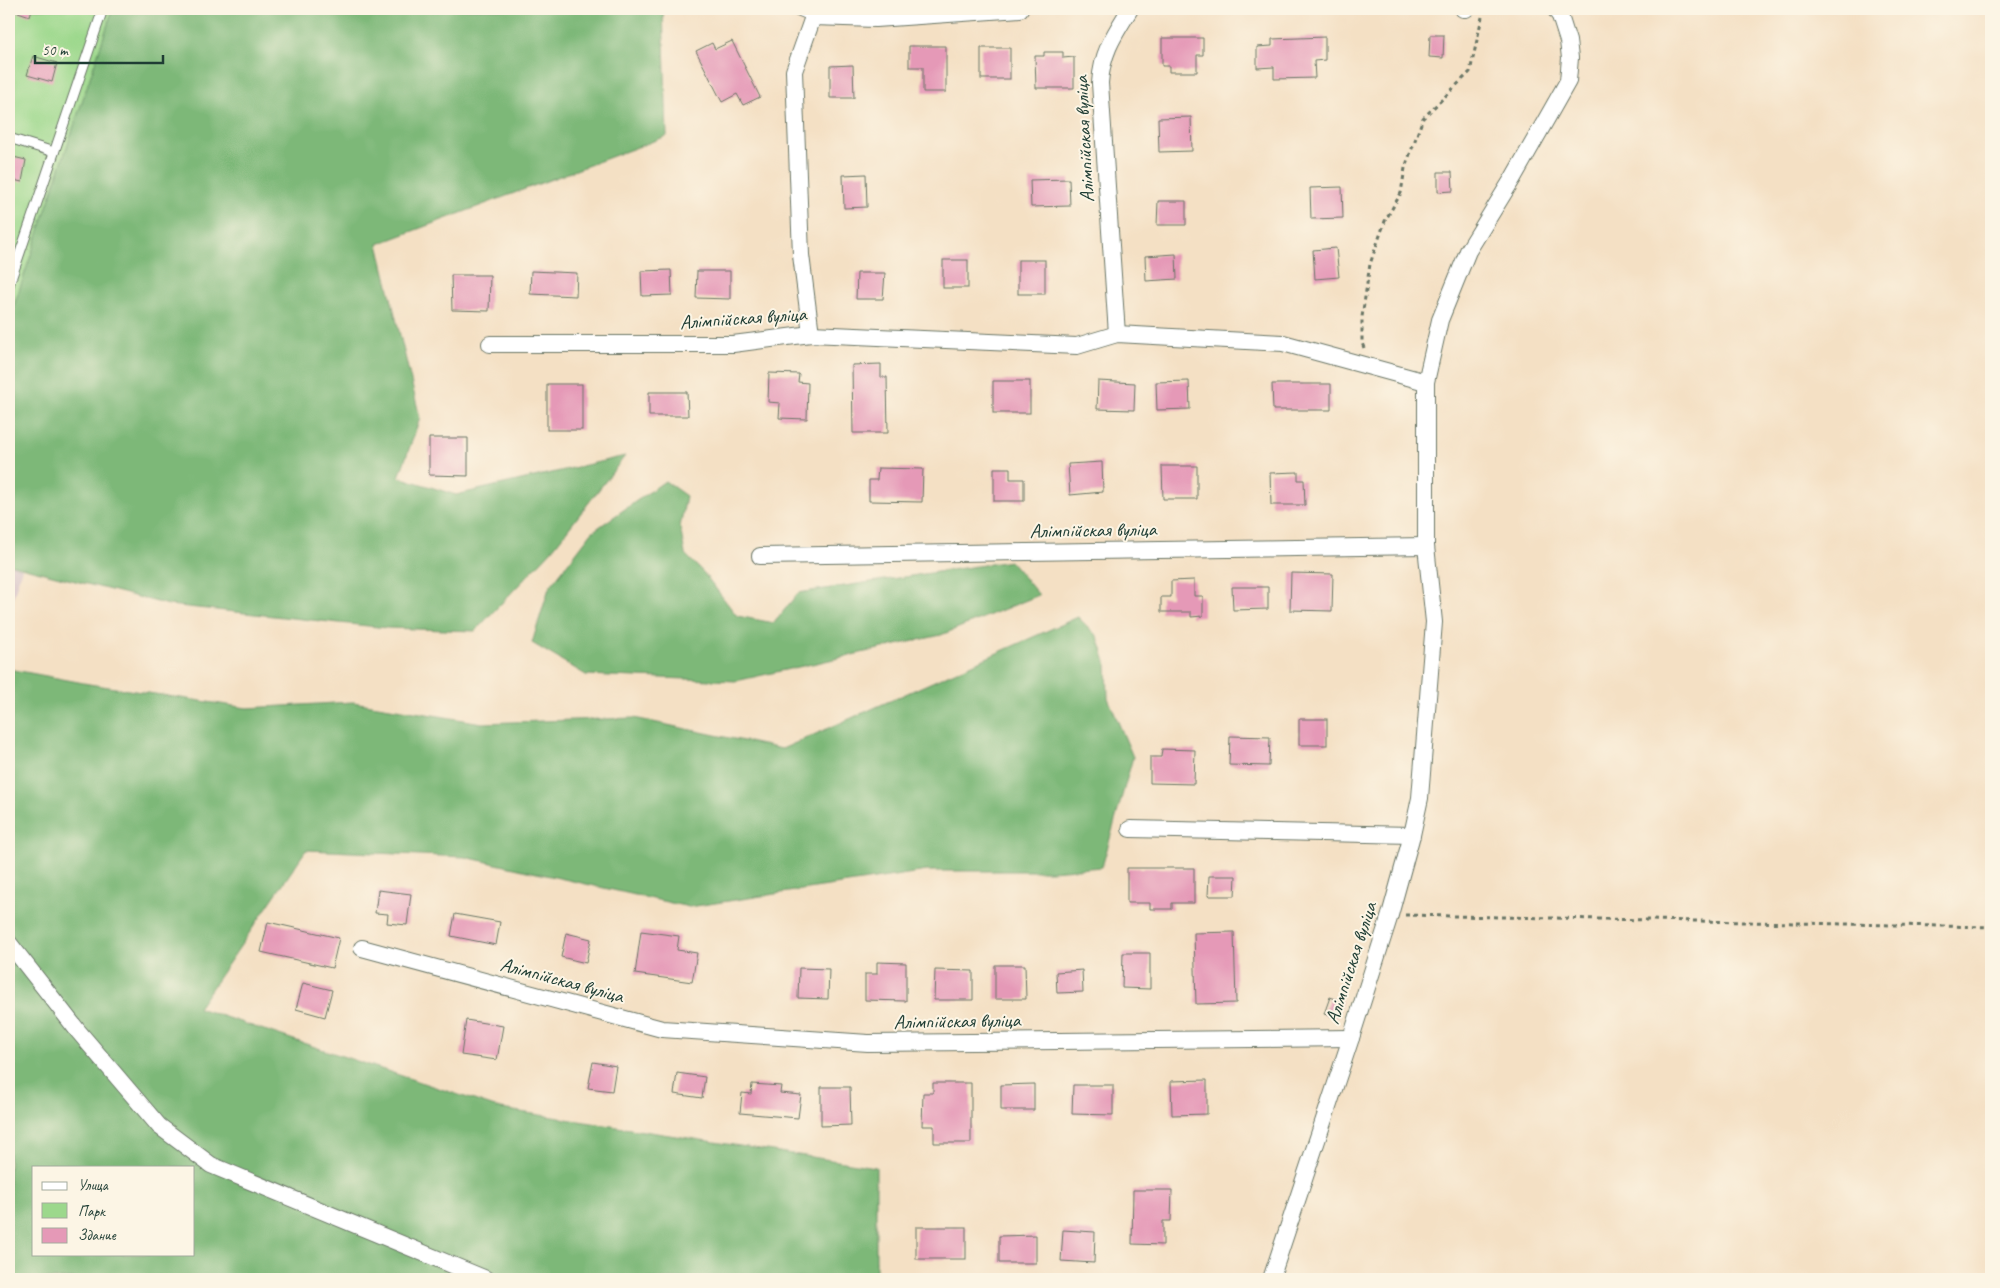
<svg xmlns="http://www.w3.org/2000/svg" width="2000" height="1288" viewBox="0 0 2000 1288" font-family="Caveat,sans-serif">
<style>
.industrial{fill:#d2bdc6}
.green{fill:#9cd88c;stroke:#5e8a60}
.forest{fill:#7db878;stroke:#4e7a56;fill-rule:evenodd}
.building{fill:#e599b7}
.lines{fill:none;stroke-linecap:round;stroke-linejoin:round}
.lane-casing{stroke:#6a7666;stroke-width:11}
.street-casing{stroke:#6a7666;stroke-width:18}
.path{stroke:#6a7666;stroke-width:3;stroke-dasharray:4 4;stroke-linecap:butt}
.lane{stroke:#fff;stroke-width:9}
.street{stroke:#fff;stroke-width:16}
.labels{text-anchor:middle;dominant-baseline:central;stroke-width:4;stroke-linejoin:round;paint-order:stroke}
.street-label{font-size:20px;fill:#1f3d34;stroke:#fcf5e5}
</style>
<rect width="100%" height="100%" fill="#fcf5e5"/>
<filter id="ink" filterUnits="userSpaceOnUse"><feTurbulence type="fractalNoise" baseFrequency=".02" numOctaves="2"/><feDisplacementMap in="SourceGraphic" scale="10" xChannelSelector="R" yChannelSelector="G"/><feConvolveMatrix kernelMatrix="1 2 1 2 8 2 1 2 1" color-interpolation-filters="sRGB"/></filter>
<filter id="wash" filterUnits="userSpaceOnUse"><feTurbulence type="fractalNoise" baseFrequency=".0096" numOctaves="4" result="noise"/><feDisplacementMap in="SourceGraphic" scale="20" xChannelSelector="R" yChannelSelector="G"/><feGaussianBlur stdDeviation="1.12" result="paint"/><feColorMatrix in="noise" values="0 0 0 0 0 0 0 0 0 0 0 0 0 0 0 0 0 1.4 0 .05"/><feComposite in="paint" operator="in"/></filter>
<g filter="url(#wash)">
<rect width="100%" height="100%" fill="#f4e0c4"/>
<path class="industrial" d="M9,564L22,568L9,612Z"/>
<path class="green" d="M9,9H113L9,321Z"/>
<g class="forest">
<path d="M113,9H663L667,136L378,244L420,418L399,477L456,495L625,456L552,550L475,631L387,628L169,605L9,564V321Z"/>
<path d="M665,481L686,496L680,527L685,554L703,572L737,616L774,623L798,593L1010,561L1039,595L941,635L736,681L586,675L532,643L549,588L592,532Z"/>
<path d="M1078,617L1098,637L1107,665L1108,698L1133,757L1102,867L1050,871H927L689,907L465,857L306,850L198,1008L501,1109L876,1167V1279H9V669L89,684L247,708L353,702L482,723L634,718L782,749ZM34,1167H194V1254H34Z"/>
</g>
<g id="blocks">
<g class="building">
<path d="M9,9H32L30,16Z"/>
<path d="M1430,35H1444L1443,58L1429,57Z"/>
<path d="M1325,37V60L1314,61L1315,78L1274,79V67L1257,68V47L1272,46V39Z"/>
<path d="M1162,38H1203V55H1197V72H1169V66H1162Z"/>
<path d="M732,41L760,97L743,105L737,94L722,102L696,51L712,43L715,49Z"/>
<path d="M909,46H946V92H923V67H909Z"/>
<rect x="981" y="48" width="29" height="31"/>
<path d="M1044,52H1063V58L1074,57V88H1036L1035,56H1044Z"/>
<path d="M33,56L57,63L52,82L27,75Z"/>
<path d="M853,65L854,98H830V66Z"/>
<path d="M1191,117L1192,151L1159,152L1158,118Z"/>
<path d="M9,156L26,160L22,182L9,179Z"/>
<path d="M1438,172H1452L1453,191L1438,192Z"/>
<path d="M866,174L867,207L844,208L843,175Z"/>
<path d="M1069,179L1070,206L1031,207L1030,180Z"/>
<path d="M1342,187L1343,218L1311,219L1310,188Z"/>
<path d="M1158,201H1186V225H1157Z"/>
<path d="M1336,248L1339,277L1315,279L1313,250Z"/>
<path d="M1176,254L1177,279L1146,281L1145,256Z"/>
<rect x="943" y="260" width="25" height="28"/>
<rect x="1018" y="260" width="27" height="34"/>
<path d="M671,270L672,295L642,296L641,271Z"/>
<path d="M531,271L577,273L576,296L530,294Z"/>
<path d="M697,271H730V299L696,298Z"/>
<path d="M857,273H885L883,299H856Z"/>
<path d="M451,275H490L489,311L452,310Z"/>
<path d="M881,364V377H887L888,433H853L852,365Z"/>
<path d="M769,373L799,374L798,382L808,383L807,419L779,418L780,403L768,402Z"/>
<rect x="993" y="381" width="37" height="32"/>
<path d="M1098,381L1135,383L1134,410L1097,409Z"/>
<path d="M1189,381L1190,409L1157,410L1156,382Z"/>
<rect x="547" y="384" width="35" height="46"/>
<path d="M1272,384H1331V410H1273Z"/>
<path d="M649,392H687L688,416H649Z"/>
<path d="M429,438H468V476L429,475Z"/>
<path d="M1102,462L1103,492L1070,495L1068,464Z"/>
<path d="M1162,466H1197V499H1163Z"/>
<path d="M878,468L923,469L922,502L869,501V480H877Z"/>
<path d="M994,468H1010V479H1024V501H994Z"/>
<path d="M1298,472V480H1304L1305,505H1271L1270,473Z"/>
<path d="M1291,573L1333,574L1332,611L1290,610Z"/>
<path d="M1194,580V596H1203V616L1191,617V612H1161V597H1171V581Z"/>
<path d="M1232,587H1268V609L1233,610Z"/>
<rect x="1299" y="719" width="28" height="26"/>
<path d="M1230,736L1270,737L1269,766L1229,765Z"/>
<path d="M1162,749L1195,750L1194,784L1150,783V757H1161Z"/>
<path d="M1127,868H1194V903H1172V909H1150V903H1127Z"/>
<path d="M1209,876H1236L1235,896H1208Z"/>
<path d="M378,890L411,894L407,925L387,923L388,914L375,913Z"/>
<path d="M455,914L500,922L496,945L451,936Z"/>
<path d="M268,922L339,938L332,968L261,952Z"/>
<path d="M641,931L679,936L677,950L697,953L692,982L635,974Z"/>
<path d="M1234,932L1236,1003L1196,1004L1194,933Z"/>
<path d="M566,933L591,939L586,963L561,957Z"/>
<path d="M1123,953H1150V989L1122,988Z"/>
<path d="M877,962L906,963V1001L865,1000V974H877Z"/>
<path d="M995,965H1025L1026,999H995Z"/>
<path d="M799,968L829,969L828,999L798,998Z"/>
<path d="M935,970L973,971V1000H934Z"/>
<path d="M1082,970L1083,992L1057,993L1056,972Z"/>
<path d="M303,983L332,990L325,1017L296,1009Z"/>
<path d="M1330,997L1342,1001L1336,1018L1324,1014Z"/>
<path d="M466,1020L503,1026L497,1060L461,1055Z"/>
<path d="M593,1062L616,1066L612,1091L588,1088Z"/>
<path d="M677,1073L705,1077L702,1098L674,1094Z"/>
<path d="M1207,1080V1114L1172,1115L1171,1081Z"/>
<path d="M933,1083H971V1143H934V1126H922L923,1093H933Z"/>
<path d="M752,1084L781,1086L780,1093L801,1095L798,1118L740,1113L742,1093L751,1094Z"/>
<path d="M1034,1084V1110H1001V1085Z"/>
<path d="M1073,1085H1113V1115L1072,1114Z"/>
<path d="M821,1087H850L851,1125L821,1126Z"/>
<path d="M1133,1190H1172L1171,1221H1163V1245L1132,1244Z"/>
<rect x="916" y="1227" width="50" height="32"/>
<path d="M1063,1230L1095,1232L1094,1263L1061,1261Z"/>
<path d="M1036,1235V1263H999V1236Z"/>
</g>
</g>
</g>
<g filter="url(#ink)">
<use href="#blocks" fill-opacity="0" stroke="#6a7666" stroke-width="1"/>
<g class="lines">
<defs>
<g id="lane">
<path d="M794,9L813,17"/>
<path d="M9,138L54,152"/>
<path d="M9,285L103,9"/>
</g>
<g id="street">
<path d="M1463,9H1466"/>
<path d="M811,334L801,255L794,71L813,17L876,19L1020,9"/>
<path d="M1117,334L1100,83C1102,52 1114,35 1130,9"/>
<path d="M490,344H733L811,334L1077,346L1117,334L1283,343L1426,382"/>
<path d="M760,556L1426,546"/>
<path d="M1130,829L1412,835"/>
<path d="M9,943L78,1031L159,1126L211,1165L486,1279"/>
<path d="M362,948L662,1029L868,1043L1351,1038"/>
<path d="M1271,1279L1351,1038L1390,915L1412,835L1420,798L1434,622L1426,546V382L1440,320L1468,251L1513,178L1568,81L1570,58L1568,41L1560,16L1555,9"/>
</g>
</defs>
<use href="#lane" class="lane-casing"/>
<use href="#street" class="street-casing"/>
<g class="path">
<path d="M1364,348L1362,343V317L1370,264L1385,221L1401,193L1405,168L1423,118L1470,72L1482,17"/>
<path d="M1405,915L1991,927"/>
</g>
<use href="#lane" class="lane"/>
<use href="#street" class="street"/>
</g>
</g>
<g class="labels">
<g class="street-label">
<text transform="translate(1084 139) rotate(-93)">Алімпійская вуліца</text>
<text transform="translate(743 318) rotate(-4)">Алімпійская вуліца</text>
<text transform="translate(1093 530) rotate(-1)">Алімпійская вуліца</text>
<text transform="translate(1351 963) rotate(-72)">Алімпійская вуліца</text>
<text transform="translate(562 980) rotate(15)">Алімпійская вуліца</text>
<text transform="translate(957 1021) rotate(-1)">Алімпійская вуліца</text>
</g>
</g>
<rect width="2000" height="1288" fill="none" stroke="#fcf5e5" stroke-width="30"/>
<rect x="32" y="1166" width="162" height="90" fill="#fcf5e5" stroke="#a4ab9e"/>
<rect x="42" y="1182" width="25" height="8" fill="#ffffff" stroke="#a4ab9e"/>
<text x="78" y="1190" font-size="15" fill="#1f3d34">Улица</text>
<rect x="42" y="1203" width="25" height="15" fill="#9cd88c" stroke="#a4ab9e"/>
<text x="78" y="1216" font-size="15" fill="#1f3d34">Парк</text>
<rect x="42" y="1228" width="25" height="15" fill="#e599b7" stroke="#a4ab9e"/>
<text x="78" y="1240" font-size="15" fill="#1f3d34">Здание</text>
<path d="M35 55v8h128v-8" fill="none" stroke="#1f3d34" stroke-width="2.5"/>
<text x="42" y="55" font-size="15" fill="#1f3d34" stroke="#fcf5e5" stroke-width="4" paint-order="stroke">50 m</text>
</svg>
